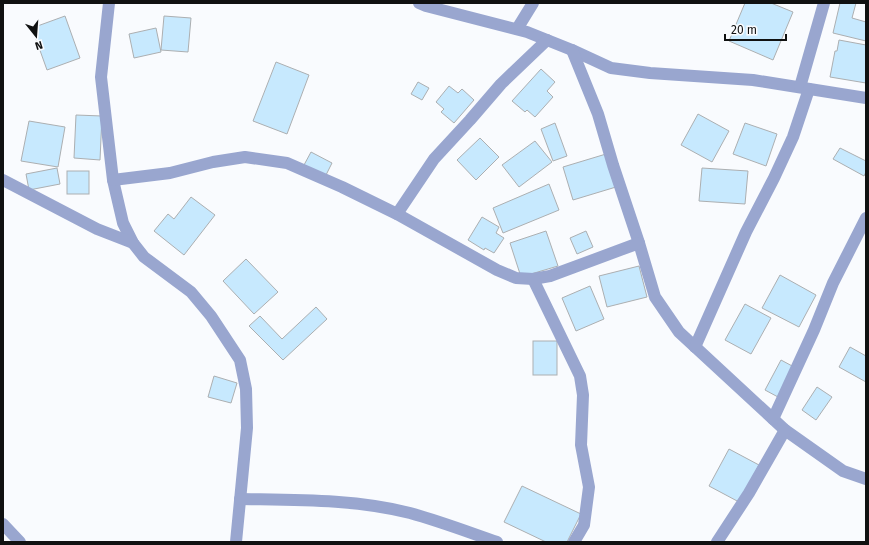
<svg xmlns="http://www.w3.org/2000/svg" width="869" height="545" viewBox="0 0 869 545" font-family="'Fira Sans',sans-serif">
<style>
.building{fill:#c7e9fe;stroke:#acafb1}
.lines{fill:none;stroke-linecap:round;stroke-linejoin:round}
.minor{stroke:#99a6cf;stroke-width:12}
</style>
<rect width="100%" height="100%" fill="#f9fbfe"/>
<g class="building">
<path d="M745,3H771L793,12L773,60L729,41Z"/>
<path d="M840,3H856L852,18L866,22V41L833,33Z"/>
<path d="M65,16L80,58L47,70L32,28Z"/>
<path d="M164,16L191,18L188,52L161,50Z"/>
<path d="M156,28L161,52L134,58L129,34Z"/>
<path d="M839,40L866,45V83L830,77L835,51H837Z"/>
<path d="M276,62L309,75L287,134L253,121Z"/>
<path d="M541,69L555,82L547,91L553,97L535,117L527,110L525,112L512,101Z"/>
<path d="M418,82L429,88L422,100L411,94Z"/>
<path d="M449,86L458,93L462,89L474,100L454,123L441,112L444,109L436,102Z"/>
<path d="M698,114L729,131L712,162L681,145Z"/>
<path d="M76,115L102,116L100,160L74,158Z"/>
<path d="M29,121L65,127L58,167L21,161Z"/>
<path d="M555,123L567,156L553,161L541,129Z"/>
<path d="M745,123L777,134L766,166L733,154Z"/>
<path d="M480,138L499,157L476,180L457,160Z"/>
<path d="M535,141L552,162L519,187L502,165Z"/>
<path d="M840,148L866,161V172L864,176L833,159Z"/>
<path d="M311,152L332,163L326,175L304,165Z"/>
<path d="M606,154L616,187L573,200L563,167Z"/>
<path d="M57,168L60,184L29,190L26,174Z"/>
<path d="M702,168L748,171L745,204L699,201Z"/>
<rect x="67" y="171" width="22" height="23"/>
<path d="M549,184L559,210L503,233L493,208Z"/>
<path d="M191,197L215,215L184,255L154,231L168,214L174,219Z"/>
<path d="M482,217L499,227L496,233L504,238L494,253L485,248L484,250L468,240Z"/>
<path d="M546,231L558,266L521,277L510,243Z"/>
<path d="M586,231L593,247L577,254L570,238Z"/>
<path d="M246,259L278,292L254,314L223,281Z"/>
<path d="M639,266L647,297L607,307L599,276Z"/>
<path d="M780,275L816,295L799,327L762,308Z"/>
<path d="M590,286L604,319L576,331L562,298Z"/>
<path d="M745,304L771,318L751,354L725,340Z"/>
<path d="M316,307L327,319L283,360L249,326L260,316L282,339Z"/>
<rect x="533" y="341" width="24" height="34"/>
<path d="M850,347L866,356V382L839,367Z"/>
<path d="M781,360L794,367L778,397L765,390Z"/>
<path d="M214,376L237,383L231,403L208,397Z"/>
<path d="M817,387L832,397L816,420L802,410Z"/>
<path d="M729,449L759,465L739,502L709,486Z"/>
<path d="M522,486L581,514L567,542H546L504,522Z"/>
</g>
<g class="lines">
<g class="minor">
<path d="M109,3L101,77L113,180L123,223L133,243L144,257L191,292L211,316L240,360L246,389L247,428L236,542"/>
<path d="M419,3L426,6L527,32L572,50L611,68L650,73L753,80L866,98"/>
<path d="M517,29L533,3"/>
<path d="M572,50L598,114L613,165L639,243L655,297L679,332L785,430L843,471L866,479"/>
<path d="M800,87L824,3"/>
<path d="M3,180L97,229L133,243"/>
<path d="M113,180L170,173L213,162L245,157L287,163L342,187L397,214L497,270L516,278L533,279L550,276L639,243"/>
<path d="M397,214L434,159L470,120L501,84L547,40"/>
<path d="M533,279L580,376L583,395L581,445L589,487L584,525L574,542"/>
<path d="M695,347L746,232L774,178L793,137L809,89"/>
<path d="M773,419L814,330L833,283L866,218"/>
<path d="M240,499C296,500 355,499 410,513C439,521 468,532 497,542"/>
<path d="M3,524L20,542"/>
<path d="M717,542L749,493L785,430"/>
</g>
</g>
<rect width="869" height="545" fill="none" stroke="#101111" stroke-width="8"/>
<g transform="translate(36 36) rotate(163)" stroke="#f9fbfe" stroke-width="3" paint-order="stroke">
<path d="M0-3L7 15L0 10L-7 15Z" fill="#101111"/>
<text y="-6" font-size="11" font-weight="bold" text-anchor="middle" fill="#101111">N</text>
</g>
<path d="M725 34v6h61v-6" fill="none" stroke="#101111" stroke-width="2"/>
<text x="731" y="34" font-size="12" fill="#101111" stroke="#f9fbfe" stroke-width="3" paint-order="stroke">20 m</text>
</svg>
